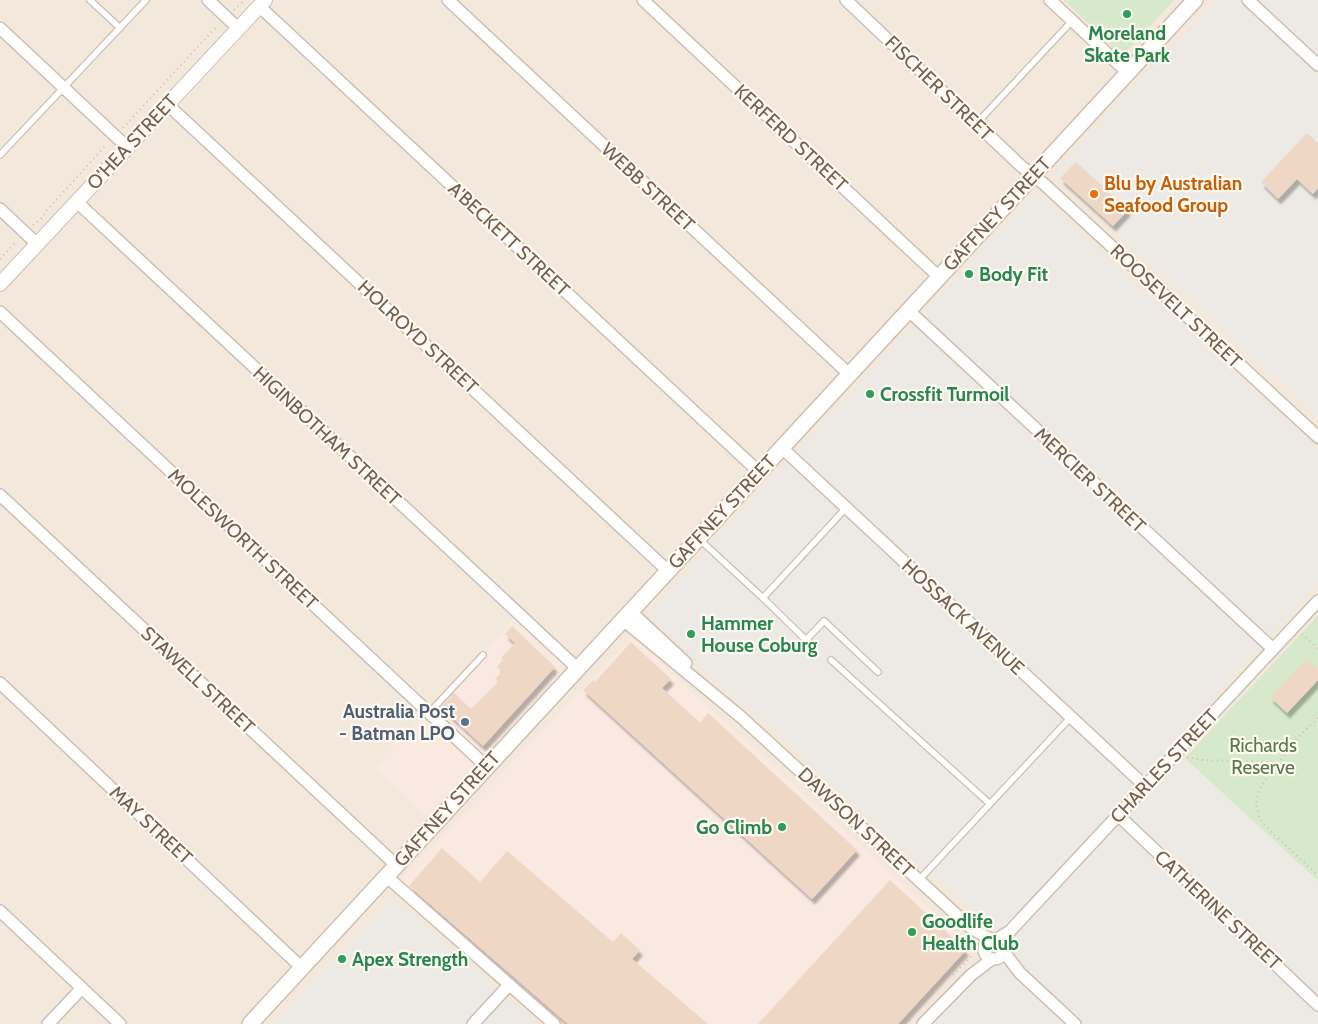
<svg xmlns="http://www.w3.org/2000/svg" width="1318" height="1024" viewBox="0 0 1318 1024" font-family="Cabin,sans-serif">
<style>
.residential{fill:#f2e8db}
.commercial{fill:#fae9e1}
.industrial{fill:#ede9e4}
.green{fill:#d6e9cb}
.building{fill:#efd7c6;filter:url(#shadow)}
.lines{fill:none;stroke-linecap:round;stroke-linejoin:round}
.service-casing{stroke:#cdbfb2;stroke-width:8}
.minor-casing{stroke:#cdbfb2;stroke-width:14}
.tertiary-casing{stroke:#cdbfb2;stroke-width:16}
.secondary-casing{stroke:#cfbfb0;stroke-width:18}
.path{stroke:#d4bba8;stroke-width:2;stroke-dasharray:1 4;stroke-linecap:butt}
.service{stroke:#fff;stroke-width:5.5}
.minor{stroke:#fff;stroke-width:11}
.tertiary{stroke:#fff;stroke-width:14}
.secondary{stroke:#fff;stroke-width:15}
.leisure-dot{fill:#2e9e5b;stroke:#fefaf2;stroke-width:2}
.food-dot{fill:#e8710a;stroke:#fefaf2;stroke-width:2}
.service-dot{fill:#5c6f8a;stroke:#fefaf2;stroke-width:2}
.labels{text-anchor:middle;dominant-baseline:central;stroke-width:4.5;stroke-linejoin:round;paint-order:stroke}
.leisure-label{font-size:19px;font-weight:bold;fill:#27864d;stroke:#fefaf2;text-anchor:start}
.street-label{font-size:19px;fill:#755f50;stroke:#fefaf2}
.food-label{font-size:19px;font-weight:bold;fill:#c56008;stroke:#fefaf2;text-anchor:start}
.service-label{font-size:19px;font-weight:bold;fill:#4e5e75;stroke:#fefaf2;text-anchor:end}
.park-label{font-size:19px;fill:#557949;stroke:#fefaf2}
</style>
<defs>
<filter id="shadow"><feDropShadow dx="3" dy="5.5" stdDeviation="1" flood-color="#0004"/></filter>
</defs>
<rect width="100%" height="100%" fill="#fbf6ec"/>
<rect class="residential" x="0" y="0" width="1318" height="1024"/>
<g class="commercial">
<path d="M514,618L566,667L427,816L374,767Z"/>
<path d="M632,637L975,950L904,1024H565L400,880Z"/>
</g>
<g class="industrial">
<path d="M1217,0H1318V417L1053,173Z"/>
<path d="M1035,192L1318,449V584L1171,744L1318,881V1024H931L1007,943L646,615Z"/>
<path d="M393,898L538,1024H274Z"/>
</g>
<g class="green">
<path d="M1064,0H1174L1122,56Z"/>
<path d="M1318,616V881L1185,758Z"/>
</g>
<g class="building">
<path d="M1307,133L1318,143V188L1313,194L1297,179L1278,199L1261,182Z"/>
<path d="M1076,162L1128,210L1113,226L1060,178Z"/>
<path d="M512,626L555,667L483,746L441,707L454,693L471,709L498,682L495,679L502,672L497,667L503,660L501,658L515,643L505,634Z"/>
<path d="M631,642L671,679L662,688L700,723L708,713L857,850L812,899L583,690L593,680L595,682Z"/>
<path d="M1307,659L1318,669V680L1287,713L1270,697Z"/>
<path d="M442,848L480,882L507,851L613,942L621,933L640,950L632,959L708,1024H568L409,886Z"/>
<path d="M890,880L966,950L898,1024H758Z"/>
</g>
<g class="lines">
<defs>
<g id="service">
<path d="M90,0L120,28"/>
<path d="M976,124L1072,21"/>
<path d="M0,155L146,0"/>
<path d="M698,538L763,598L846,508"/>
<path d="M763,598L806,640L824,621L878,672"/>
<path d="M831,660L990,804"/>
<path d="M429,713L483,655"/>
<path d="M919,880L1071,717"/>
</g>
<g id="minor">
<path d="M208,0L238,28"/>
<path d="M448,0L849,374"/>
<path d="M643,0L939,277"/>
<path d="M846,0L1021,166L1044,184L1318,437"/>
<path d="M1050,0L1128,73"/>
<path d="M1248,0L1318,65"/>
<path d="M259,6L759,472"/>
<path d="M0,28L127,147"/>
<path d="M167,104L668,571"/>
<path d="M77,202L577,668"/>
<path d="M0,209L37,244"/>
<path d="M908,310L1273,649"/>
<path d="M0,312L487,767"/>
<path d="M781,447L1145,786"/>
<path d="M0,495L396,865"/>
<path d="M630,611L686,663"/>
<path d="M622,619L741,717L971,928L992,940"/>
<path d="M0,683L302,968"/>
<path d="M1118,815L1318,1005"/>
<path d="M386,876L554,1024"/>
<path d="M0,911L120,1024"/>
<circle cx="994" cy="949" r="10"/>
<path d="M996,940L1010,931L1318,601"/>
<path d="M1004,952L1020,973L1075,1024"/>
<path d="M48,1024L82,988"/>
<path d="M473,1024L509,985"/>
<path d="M923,1024L971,975L992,959"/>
</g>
<path id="tertiary" d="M0,284L265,0"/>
<path id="secondary" d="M250,1024L1195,0"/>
</defs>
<use href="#service" class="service-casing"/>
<use href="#minor" class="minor-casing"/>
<use href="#tertiary" class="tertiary-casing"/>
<use href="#secondary" class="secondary-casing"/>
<g class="path">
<path d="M234,10L245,0"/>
<path d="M123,128L218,25"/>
<path d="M33,225L42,218L47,210L107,144"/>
<path d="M0,259L17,241"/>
<path d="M1302,634L1318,649"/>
<path d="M1318,718L1297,738L1259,789L1256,805L1260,819L1268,829L1318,875"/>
<path d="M1187,757L1203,760L1277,762"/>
<path d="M953,975L974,954"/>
<path d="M906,1024L913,1017"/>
</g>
<use href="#service" class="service"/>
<use href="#minor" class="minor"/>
<use href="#tertiary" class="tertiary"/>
<use href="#secondary" class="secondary"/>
</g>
<g class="leisure-dot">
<circle cx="1127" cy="14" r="5"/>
<circle cx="969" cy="274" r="5"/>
<circle cx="870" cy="394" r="5"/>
<circle cx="691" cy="634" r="5"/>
<circle cx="782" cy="827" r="5"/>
<circle cx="912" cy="932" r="5"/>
<circle cx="342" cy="959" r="5"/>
</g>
<circle class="food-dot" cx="1094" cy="194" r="5"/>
<circle class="service-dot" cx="465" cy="722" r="5"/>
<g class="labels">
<g class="leisure-label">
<text x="1127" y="33" text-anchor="middle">Moreland<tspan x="1127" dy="22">Skate Park</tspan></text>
<text x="979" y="274">Body Fit</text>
<text x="880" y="394">Crossfit Turmoil</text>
<text x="701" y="623">Hammer<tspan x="701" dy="22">House Coburg</tspan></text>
<text x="772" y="827" text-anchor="end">Go Climb</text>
<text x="922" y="921">Goodlife<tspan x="922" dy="22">Health Club</tspan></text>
<text x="352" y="959">Apex Strength</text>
</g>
<g class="street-label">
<text transform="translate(939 88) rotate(44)">FISCHER STREET</text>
<text transform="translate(791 138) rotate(43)">KERFERD STREET</text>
<text transform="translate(132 142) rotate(-47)">O'HEA STREET</text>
<text transform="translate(648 187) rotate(43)">WEBB STREET</text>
<text transform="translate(997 214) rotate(-47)">GAFFNEY STREET</text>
<text transform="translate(509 239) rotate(43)">A'BECKETT STREET</text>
<text transform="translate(1176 306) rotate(43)">ROOSEVELT STREET</text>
<text transform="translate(418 337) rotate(43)">HOLROYD STREET</text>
<text transform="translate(327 436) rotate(43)">HIGINBOTHAM STREET</text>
<text transform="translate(1090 480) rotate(43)">MERCIER STREET</text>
<text transform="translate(722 512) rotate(-47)">GAFFNEY STREET</text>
<text transform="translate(243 539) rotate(43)">MOLESWORTH STREET</text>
<text transform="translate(963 617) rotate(43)">HOSSACK AVENUE</text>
<text transform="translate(198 680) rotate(43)">STAWELL STREET</text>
<text transform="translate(1164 766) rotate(-47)">CHARLES STREET</text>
<text transform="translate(447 809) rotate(-48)">GAFFNEY STREET</text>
<text transform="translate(856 822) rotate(43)">DAWSON STREET</text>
<text transform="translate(151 825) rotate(43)">MAY STREET</text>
<text transform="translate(1218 910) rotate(43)">CATHERINE STREET</text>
</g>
<g class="food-label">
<text x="1104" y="183">Blu by Australian<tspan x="1104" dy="22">Seafood Group</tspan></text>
</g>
<g class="service-label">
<text x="455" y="711">Australia Post<tspan x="455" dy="22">- Batman LPO</tspan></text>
</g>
<g class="park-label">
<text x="1263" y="745">Richards<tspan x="1263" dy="22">Reserve</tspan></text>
</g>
</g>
</svg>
